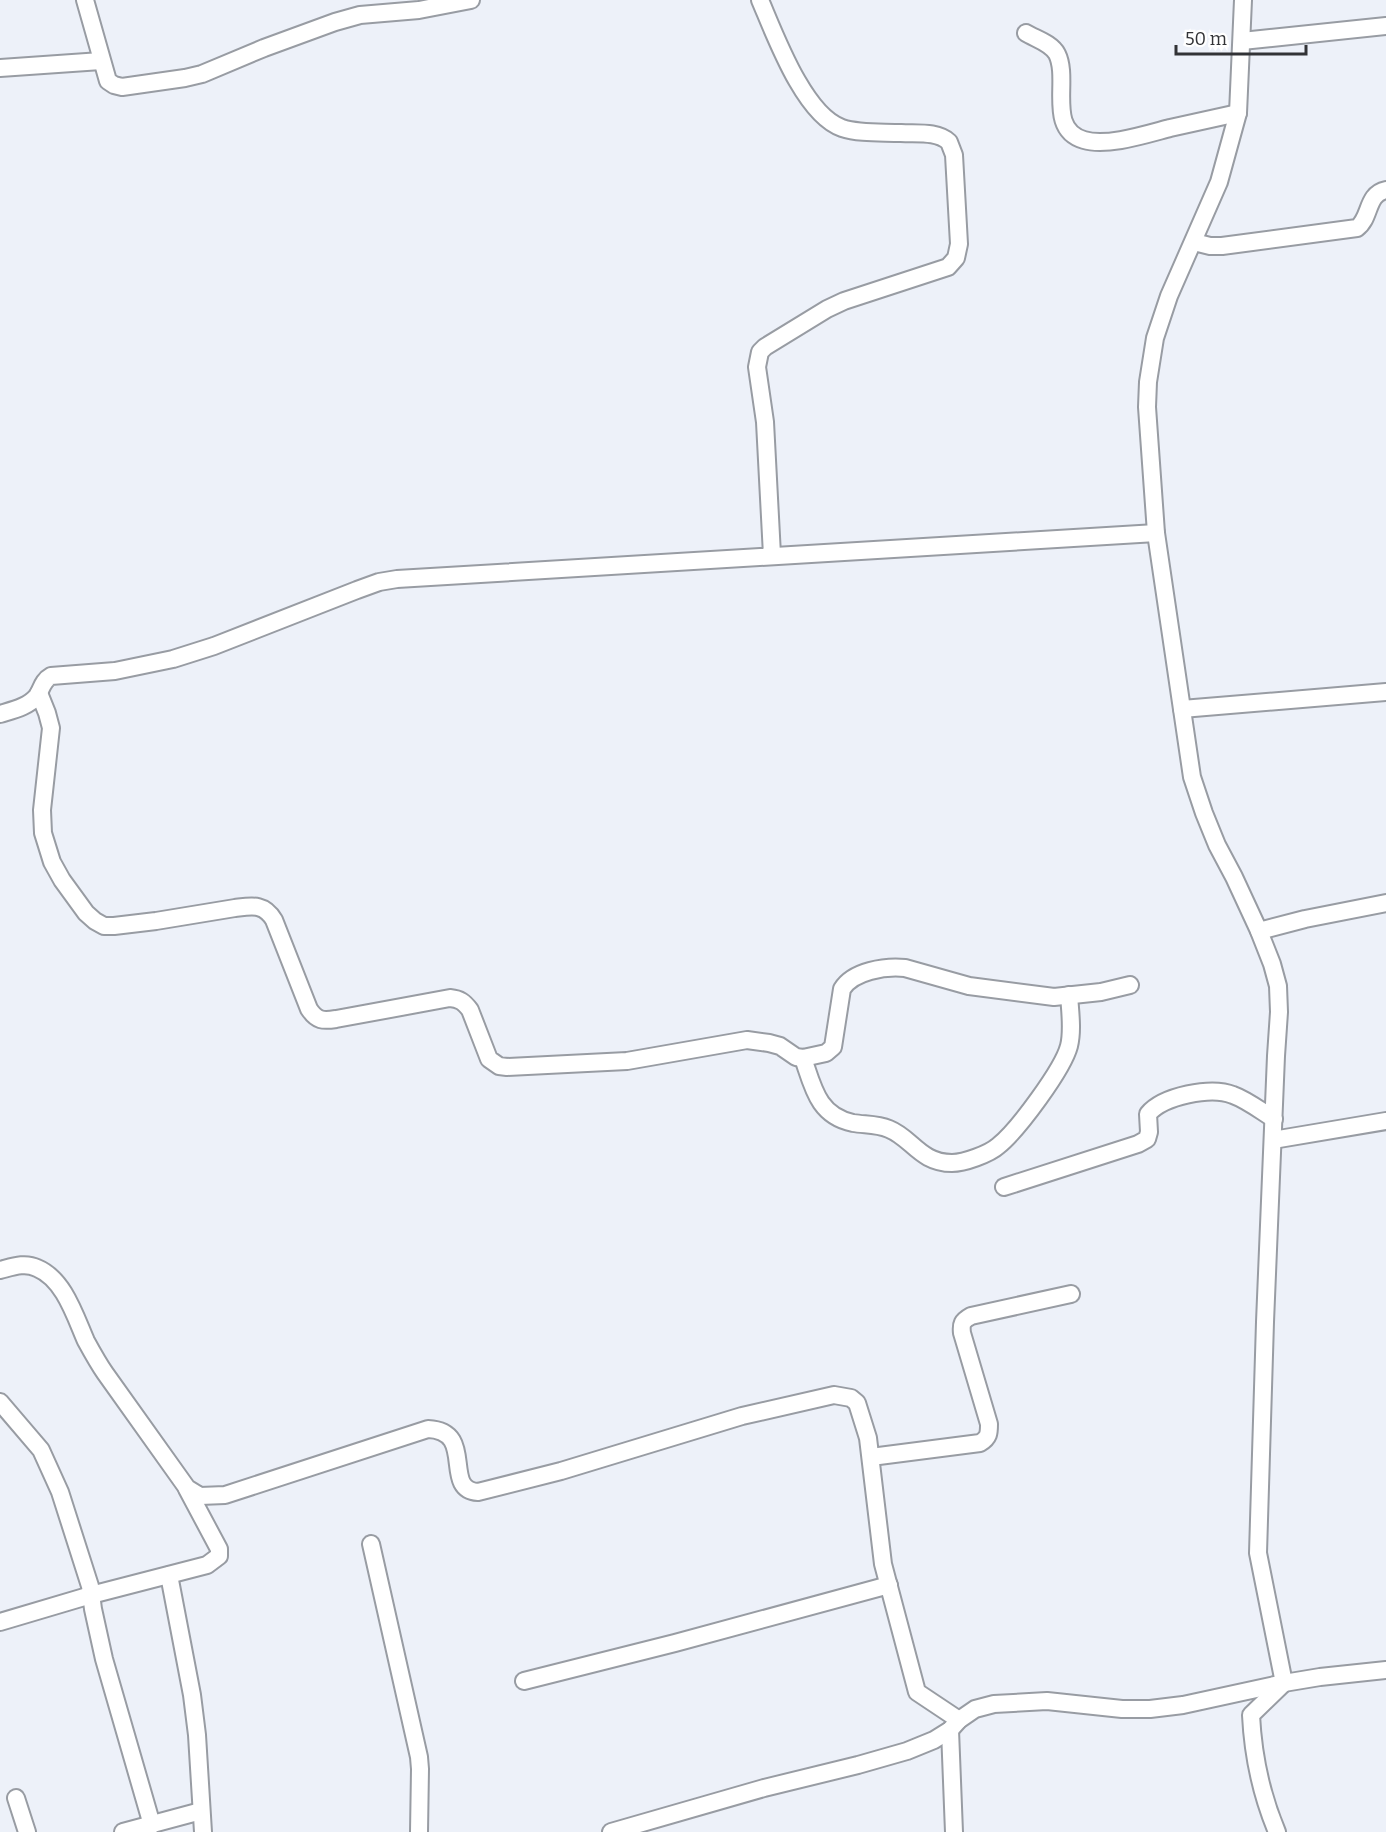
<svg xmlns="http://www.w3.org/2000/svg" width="1386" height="1832" viewBox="0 0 1386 1832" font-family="Bitter,serif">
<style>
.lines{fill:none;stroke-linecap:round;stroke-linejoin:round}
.minor-casing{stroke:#989ca3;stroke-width:20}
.minor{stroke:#fff;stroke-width:16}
</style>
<rect width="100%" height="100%" fill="#edf1f9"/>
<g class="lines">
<defs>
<g id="minor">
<path d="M85,0L108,81L114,85L122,87L185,78L202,74L264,48L335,22L360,15L419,10L471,0"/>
<path d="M760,0C775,35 804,115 842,128C860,134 883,132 901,133C917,134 937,131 949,142L954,155L959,244L956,258L948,267L844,301L827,309L765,347L760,352L757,367L765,422L772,555"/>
<path d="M1243,0L1238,113L1219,182L1169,296L1155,338L1148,382L1147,407L1156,533L1192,777L1204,813L1217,845L1234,877L1259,931L1272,964L1278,986L1279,1012L1276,1056L1265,1322L1258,1553L1284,1683L1251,1715C1253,1756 1261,1794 1277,1832"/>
<path d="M1026,33C1036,39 1051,43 1057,54C1070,80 1046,129 1084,140C1107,147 1147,134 1170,128C1193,123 1216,118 1238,113"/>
<path d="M1242,41L1386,26"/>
<path d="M0,68L101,61"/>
<path d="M1194,242L1210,246H1222L1357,228C1371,218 1366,194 1386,190"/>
<path d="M39,693L47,713L51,728L42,810L43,833L52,862L62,880L86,913L95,921L104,926H114L156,921L235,908C252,906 264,903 274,920L309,1009C317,1021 323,1021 336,1019L450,998C460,999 464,1002 470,1010L489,1059L499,1066L507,1067L627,1061L747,1040L769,1043L780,1046L796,1057L803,1058L826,1053L833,1047L842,989C853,971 885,966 905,968L969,986L1054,997L1101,992L1130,985"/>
<path d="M1182,709L1386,692"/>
<path d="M0,714C13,710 28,707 37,696C42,689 42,681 51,676L115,671L173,659L214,646L357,590L379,582L397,579L1156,533"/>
<path d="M1259,931L1305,919L1386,903"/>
<path d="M803,1058C813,1087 818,1116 853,1123C865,1125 877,1124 889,1129C912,1138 920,1163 952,1163C964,1163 989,1154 998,1146C1018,1130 1063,1069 1069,1046C1073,1030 1070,1011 1069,995"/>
<path d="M1273,1140L1386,1121"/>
<path d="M1004,1187L1138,1144L1147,1139L1149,1132L1148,1114C1163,1096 1211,1086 1233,1095C1247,1100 1261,1111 1274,1119"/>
<path d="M0,1270C12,1267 25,1262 37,1268C64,1279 75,1316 86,1341C92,1352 98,1363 105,1373L187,1488L200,1496L225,1495L428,1429C477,1431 441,1490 478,1492L561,1471L742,1416L834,1395L851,1398L857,1403L868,1438L883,1564L917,1692L959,1720"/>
<path d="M0,1402L41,1450L60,1492L90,1586L93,1609L104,1659L152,1825"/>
<path d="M871,1457L980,1443C989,1438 989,1433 989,1424L962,1333C961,1324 962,1321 971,1316L1071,1294"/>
<path d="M371,1544L419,1757L420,1769L419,1832"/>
<path d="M169,1575L192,1695L197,1735L203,1832"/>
<path d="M0,1622L91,1595L207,1565L219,1556V1549L187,1489"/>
<path d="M524,1681L675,1643L889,1585"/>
<path d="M950,1730L954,1832"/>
<path d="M16,1798L27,1832"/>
<path d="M123,1832L201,1811"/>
<path d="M611,1832L764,1788L858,1765L907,1751L934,1740L950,1730L959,1720L975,1709L994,1704L1047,1701L1122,1709H1150L1183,1705L1284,1683L1320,1677L1386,1670"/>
</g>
</defs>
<use href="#minor" class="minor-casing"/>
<use href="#minor" class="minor"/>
</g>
<path d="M1176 45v9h130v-9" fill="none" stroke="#323336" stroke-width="3"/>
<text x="1185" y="45" font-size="18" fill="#323336" stroke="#ffffff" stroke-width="4.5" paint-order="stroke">50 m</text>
</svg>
